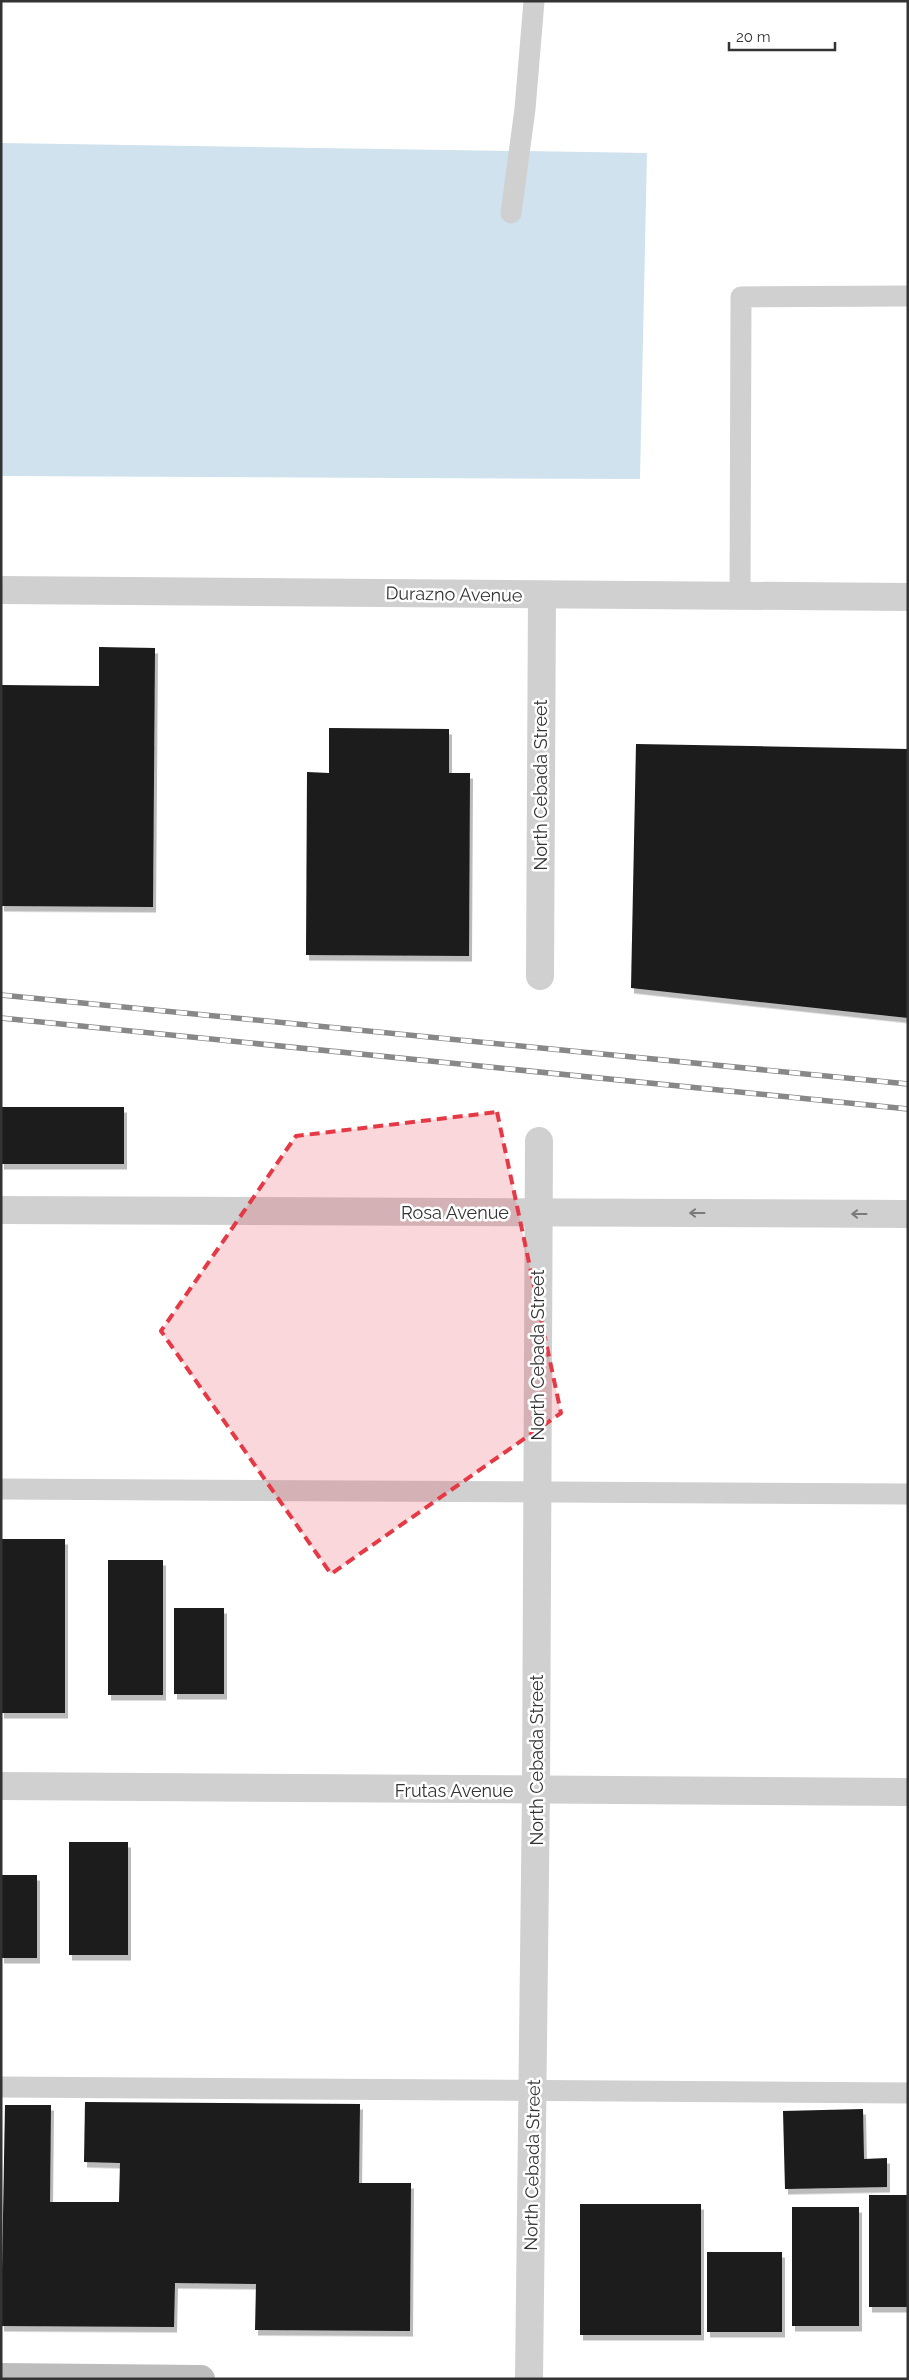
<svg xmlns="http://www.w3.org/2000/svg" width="909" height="2380" viewBox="0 0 909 2380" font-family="Raleway,sans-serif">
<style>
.water{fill:#cfe2ee}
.building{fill:#1a1a1a;filter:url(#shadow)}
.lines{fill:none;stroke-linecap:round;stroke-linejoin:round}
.lane{stroke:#d0d0d0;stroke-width:21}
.street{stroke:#d0d0d0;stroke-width:28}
.secondary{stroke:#bdbdbd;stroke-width:28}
.rail-casing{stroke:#888;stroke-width:5.5}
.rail{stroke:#fff;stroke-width:4;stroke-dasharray:11;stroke-linecap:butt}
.oneway{stroke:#7a7a7a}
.marked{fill:#e63946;fill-opacity:0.2;stroke:#e63946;stroke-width:4;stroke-dasharray:10 6;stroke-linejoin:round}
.labels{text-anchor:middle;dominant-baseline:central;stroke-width:5;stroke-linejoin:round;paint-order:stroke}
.street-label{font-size:18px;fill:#333;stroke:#fff}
</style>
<defs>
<filter id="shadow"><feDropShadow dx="3" dy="5.5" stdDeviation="0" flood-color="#0004"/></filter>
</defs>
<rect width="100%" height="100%" fill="#fff"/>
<path class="water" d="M1,143L647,153L640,479L1,476Z"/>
<g class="building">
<path d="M99,647L155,648L153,907L1,906V685L99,686Z"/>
<path d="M329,728L449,729V773H470L469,956L306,955L307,772L329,773Z"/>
<path d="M636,744L908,749V1018L631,988Z"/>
<rect x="1" y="1107" width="123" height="57"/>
<rect x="1" y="1539" width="64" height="174"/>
<rect x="108" y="1560" width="55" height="135"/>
<rect x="174" y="1608" width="50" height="86"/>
<rect x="69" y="1842" width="59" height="113"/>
<rect x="1" y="1875" width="36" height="83"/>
<path d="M85,2102L360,2104L359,2183H411L410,2331L255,2330L256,2284L175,2283L174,2327L1,2326L5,2105H51L50,2202H119L120,2163L84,2162Z"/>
<path d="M863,2109L864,2159L887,2158V2187L785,2189L783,2111Z"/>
<rect x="869" y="2195" width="39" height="112"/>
<rect x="580" y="2204" width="121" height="131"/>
<rect x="792" y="2207" width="67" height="119"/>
<rect x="707" y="2252" width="75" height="80"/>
</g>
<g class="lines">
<g class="lane">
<path d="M511,213L525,109L534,1"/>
<path d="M740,596L741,297L908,296"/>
<path d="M1,1489L908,1494"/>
<path d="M1,2087L908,2093"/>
</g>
<g class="street">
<path d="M1,590L908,597"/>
<path d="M540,976L542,595"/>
<path d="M1,1210L908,1214"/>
<path d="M1,1786L908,1792"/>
<path d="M529,2379L536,1790L539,1141"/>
</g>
<path class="secondary" d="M1,2377L201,2379"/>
<defs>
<g id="rail">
<path d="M1,995L908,1084"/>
<path d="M1,1018L908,1109"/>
</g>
</defs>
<use href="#rail" class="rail-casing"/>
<use href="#rail" class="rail"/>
</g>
<defs><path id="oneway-shaft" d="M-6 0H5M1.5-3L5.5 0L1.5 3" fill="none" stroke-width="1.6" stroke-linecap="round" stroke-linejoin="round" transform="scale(1.25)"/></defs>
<g class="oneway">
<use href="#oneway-shaft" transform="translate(697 1213) rotate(-180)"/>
<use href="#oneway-shaft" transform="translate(859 1214) rotate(-180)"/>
</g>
<path class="marked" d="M497,1112L561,1413L331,1574L161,1331L296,1136Z"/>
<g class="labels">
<g class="street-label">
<text transform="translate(454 594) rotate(1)">Durazno Avenue</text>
<text transform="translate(540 785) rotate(-90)">North Cebada Street</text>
<text x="455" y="1212">Rosa Avenue</text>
<text transform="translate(537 1355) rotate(-90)">North Cebada Street</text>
<text transform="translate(536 1760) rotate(-90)">North Cebada Street</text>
<text x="454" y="1790">Frutas Avenue</text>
<text transform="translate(532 2165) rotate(-89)">North Cebada Street</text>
</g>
</g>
<rect width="909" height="2380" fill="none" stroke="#333333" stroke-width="5"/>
<path d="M729 42v8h106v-8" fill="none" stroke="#333333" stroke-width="2.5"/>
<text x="736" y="42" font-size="15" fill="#333333" stroke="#ffffff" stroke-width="4" paint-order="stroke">20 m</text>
</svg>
